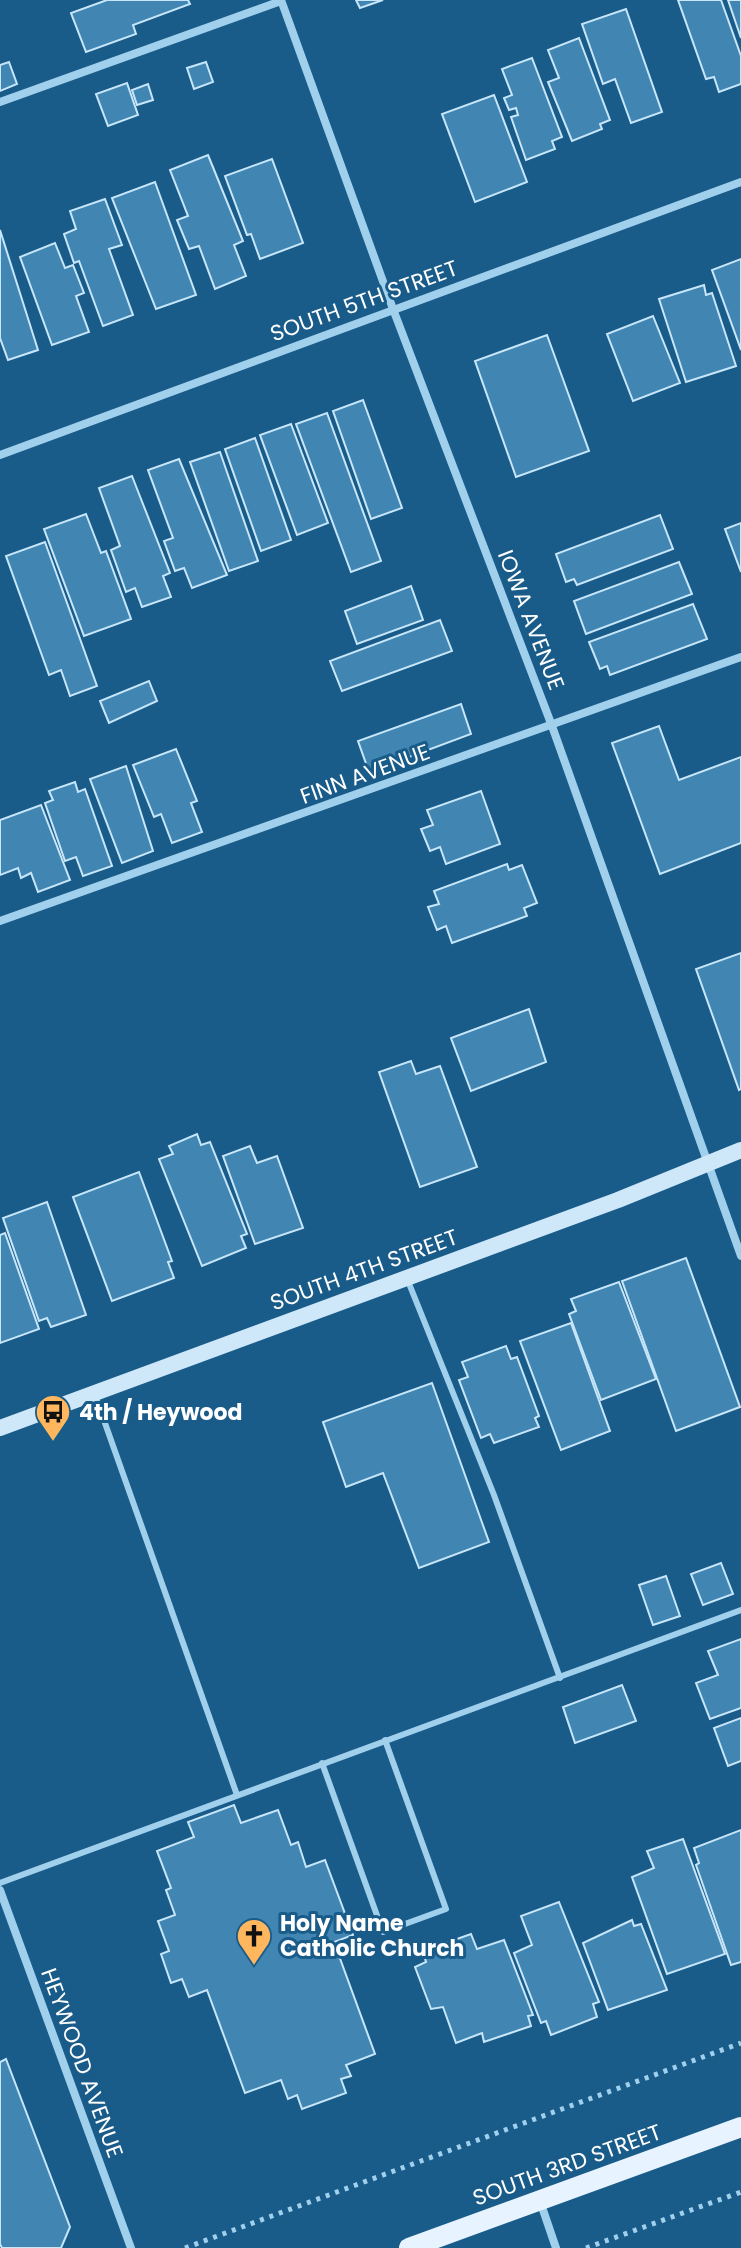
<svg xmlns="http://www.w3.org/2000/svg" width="741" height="2248" viewBox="0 0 741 2248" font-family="Poppins,sans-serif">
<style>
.building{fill:#4186b2;stroke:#c7e6fa;stroke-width:2}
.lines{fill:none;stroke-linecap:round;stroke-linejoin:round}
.path{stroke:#a1d0ed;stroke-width:5;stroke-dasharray:4 6;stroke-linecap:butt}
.lane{stroke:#a1d0ed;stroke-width:6}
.street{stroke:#a1d0ed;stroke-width:8}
.secondary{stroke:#cee8f9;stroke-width:16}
.primary{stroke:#e7f4ff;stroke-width:20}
.labels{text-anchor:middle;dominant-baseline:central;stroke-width:6;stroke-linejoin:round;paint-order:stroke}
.street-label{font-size:22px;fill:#fff;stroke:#195b89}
.poi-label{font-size:22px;font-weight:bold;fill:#fff;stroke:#195b89;text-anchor:start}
</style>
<rect width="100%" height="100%" fill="#195b89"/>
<g class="building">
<path d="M107,0H188L190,4L133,25L136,34L86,52L71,13Z"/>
<path d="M356,0H383L360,8Z"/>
<path d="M678,0H721L741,56V84L719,92L714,77L706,79Z"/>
<path d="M728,0H741V38Z"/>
<path d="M626,9L662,112L631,123L615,79L603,84L582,24Z"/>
<path d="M579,38L610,120L600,124L602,129L572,141L548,82L559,78L548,50Z"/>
<path d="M532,58L562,137L552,141L555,149L526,160L511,117L518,115L516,108L509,110L504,98L512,95L502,69Z"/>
<path d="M9,62L17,84L0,91V65Z"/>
<path d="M206,62L213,82L194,89L187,68Z"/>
<path d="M127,83L138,115L108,126L96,94Z"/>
<path d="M148,84L153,100L137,105L132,90Z"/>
<path d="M494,95L527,182L475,202L442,114Z"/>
<path d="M208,155L243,241L234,245L246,276L215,289L199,246L189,249L177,220L188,216L170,170Z"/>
<path d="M272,159L303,243L260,259L251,234L247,235L225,176Z"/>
<path d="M155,182L196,295L156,309L112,198Z"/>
<path d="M105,199L122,245L109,249L133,315L103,326L79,261L74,263L64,234L76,229L70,211Z"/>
<path d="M0,230L38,350L8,360L0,338Z"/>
<path d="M55,243L65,268L73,265L84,293L76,296L89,332L52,345L20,257Z"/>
<path d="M741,259V350L712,270Z"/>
<path d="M704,285L706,295L712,293L736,366L686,382L659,299Z"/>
<path d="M653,316L680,383L633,401L607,334Z"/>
<path d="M547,335L589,451L516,477L475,361Z"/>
<path d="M363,400L402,508L371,519L333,411Z"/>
<path d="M327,413L381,561L351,572L296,424Z"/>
<path d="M291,424L328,523L297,535L260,435Z"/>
<path d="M255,438L291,540L261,551L225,449Z"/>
<path d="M220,452L258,561L229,571L190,462Z"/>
<path d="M179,459L227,575L192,588L184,568L175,571L164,541L173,538L148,470Z"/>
<path d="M132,476L170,573L163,576L171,597L142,607L135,588L126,592L111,550L120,546L99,488Z"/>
<path d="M86,514L101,553L106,551L131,619L84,636L44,529Z"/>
<path d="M660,515L673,549L577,585L574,579L566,582L556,554Z"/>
<path d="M741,523V572L725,529Z"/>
<path d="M45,542L97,686L70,696L61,670L49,675L6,556Z"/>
<path d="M679,562L692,594L586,634L574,601Z"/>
<path d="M411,586L423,620L357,644L345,611Z"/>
<path d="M693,604L707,639L610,675L607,666L600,669L589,642Z"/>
<path d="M440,620L452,651L342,691L330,661Z"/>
<path d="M149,681L157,701L109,723L100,701Z"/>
<path d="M461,704L471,734L369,772L358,741Z"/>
<path d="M659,726L679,780L741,757V843L660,874L612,743Z"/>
<path d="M176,749L197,801L191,803L202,832L172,843L161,814L154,817L133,765Z"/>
<path d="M126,766L153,851L122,863L90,779Z"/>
<path d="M75,782L78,792L85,789L112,866L83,876L76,857L65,861L45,803L53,800L49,791Z"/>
<path d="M481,791L500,844L446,864L440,847L430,851L421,829L433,825L427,810Z"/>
<path d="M41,805L70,880L38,892L31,873L21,878L18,868L0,875V820Z"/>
<path d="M507,864L509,870L522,865L537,903L524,908L527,916L452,943L446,926L437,930L428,907L439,904L434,891Z"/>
<path d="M741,953V1089L739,1090L696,969Z"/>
<path d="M529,1009L546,1062L471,1091L451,1038Z"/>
<path d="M411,1061L416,1074L440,1066L477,1167L420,1187L379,1072Z"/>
<path d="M197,1134L201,1145L210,1142L247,1234L241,1236L246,1248L202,1266L159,1159L173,1154L169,1146Z"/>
<path d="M250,1146L257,1163L277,1156L303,1228L255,1244L223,1156Z"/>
<path d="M139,1172L172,1261L168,1262L174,1278L112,1301L73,1197Z"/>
<path d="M47,1202L86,1315L51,1327L47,1318L39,1321L3,1218Z"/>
<path d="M5,1233L39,1329L0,1343V1235Z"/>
<path d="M686,1258L740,1407L676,1431L622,1281Z"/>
<path d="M619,1282L656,1379L601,1400L569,1314L576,1311L571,1299Z"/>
<path d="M571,1323L610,1431L561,1450L520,1341Z"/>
<path d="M506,1346L511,1359L517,1357L539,1416L535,1418L539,1427L494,1443L490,1434L481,1438L459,1380L468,1377L462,1362Z"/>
<path d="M432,1383L489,1542L419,1568L383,1473L346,1487L323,1422Z"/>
<path d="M721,1563L733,1594L703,1605L691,1574Z"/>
<path d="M666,1576L680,1616L653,1625L639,1585Z"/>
<path d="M741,1639V1708L710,1719L696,1683L718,1675L708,1651Z"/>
<path d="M622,1685L636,1721L575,1743L563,1707Z"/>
<path d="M741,1718V1761L728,1766L714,1728Z"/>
<path d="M234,1805L241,1823L278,1810L291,1845L298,1842L306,1867L325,1860L353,1935L334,1942L375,2054L346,2065L351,2076L341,2079L346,2093L302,2109L297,2095L288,2099L281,2080L245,2093L207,1990L189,1997L182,1979L171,1983L161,1954L169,1951L158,1921L175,1915L166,1890L171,1888L157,1851L194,1837L188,1822Z"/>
<path d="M741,1830V1962L731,1965L696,1865L699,1863L694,1848Z"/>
<path d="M683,1839L725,1954L667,1974L632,1877L654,1868L647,1851Z"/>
<path d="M559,1902L599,2002L593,2004L597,2017L551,2035L546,2021L541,2023L514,1953L532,1945L521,1916Z"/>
<path d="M632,1920L634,1926L641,1924L667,1990L608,2010L583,1943Z"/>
<path d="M471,1934L477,1949L504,1940L533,2015L528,2016L531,2026L484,2042L482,2033L456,2043L443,2007L431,2009L415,1967L426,1962L423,1951Z"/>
<path d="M6,2059L70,2227L61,2248H2L0,2244V2062Z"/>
</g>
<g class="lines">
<g class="path">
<path d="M185,2248L741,2043"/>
<path d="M586,2248L741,2192"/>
</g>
<g class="lane">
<path d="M408,1281L494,1495L560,1678"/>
<path d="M95,1395L237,1795"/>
<path d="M322,1763L383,1932L446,1909L385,1740"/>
<path d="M0,1883L741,1610"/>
</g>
<g class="street">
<path d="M281,0L393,309L552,726L741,1256"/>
<path d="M0,102L281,1"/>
<path d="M0,455L741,182"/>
<path d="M0,921L741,657"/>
<path d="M0,1890L131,2248"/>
<path d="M540,2201L556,2248"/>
</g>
<path class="secondary" d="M0,1428L618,1200L741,1150"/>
<path class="primary" d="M409,2248L741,2127"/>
</g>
<defs>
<symbol id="bus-pin" viewBox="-11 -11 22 30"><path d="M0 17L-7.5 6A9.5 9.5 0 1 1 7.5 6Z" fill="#ffb65d" stroke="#195b89"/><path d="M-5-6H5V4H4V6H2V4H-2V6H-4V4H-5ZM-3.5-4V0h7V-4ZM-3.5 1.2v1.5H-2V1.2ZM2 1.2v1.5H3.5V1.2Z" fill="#111"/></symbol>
<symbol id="church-pin" viewBox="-11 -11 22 30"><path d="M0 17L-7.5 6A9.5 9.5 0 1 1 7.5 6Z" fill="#ffb65d" stroke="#195b89"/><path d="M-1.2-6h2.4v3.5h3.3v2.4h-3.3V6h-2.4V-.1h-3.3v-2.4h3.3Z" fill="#111"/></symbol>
</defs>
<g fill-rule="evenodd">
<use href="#bus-pin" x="33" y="1392" width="40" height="54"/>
<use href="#church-pin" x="234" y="1916" width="40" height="54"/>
</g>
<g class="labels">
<g class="street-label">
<text transform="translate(364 301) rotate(-20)">SOUTH 5TH STREET</text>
<text transform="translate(531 620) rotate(69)">IOWA AVENUE</text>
<text transform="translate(365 774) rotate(-20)">FINN AVENUE</text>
<text transform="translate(364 1270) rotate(-20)">SOUTH 4TH STREET</text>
<text transform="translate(82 2063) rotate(70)">HEYWOOD AVENUE</text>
<text transform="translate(567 2165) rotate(-20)">SOUTH 3RD STREET</text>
</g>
<g class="poi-label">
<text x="79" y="1412">4th / Heywood</text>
<text x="280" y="1923">Holy Name<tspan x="280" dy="25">Catholic Church</tspan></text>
</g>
</g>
</svg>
